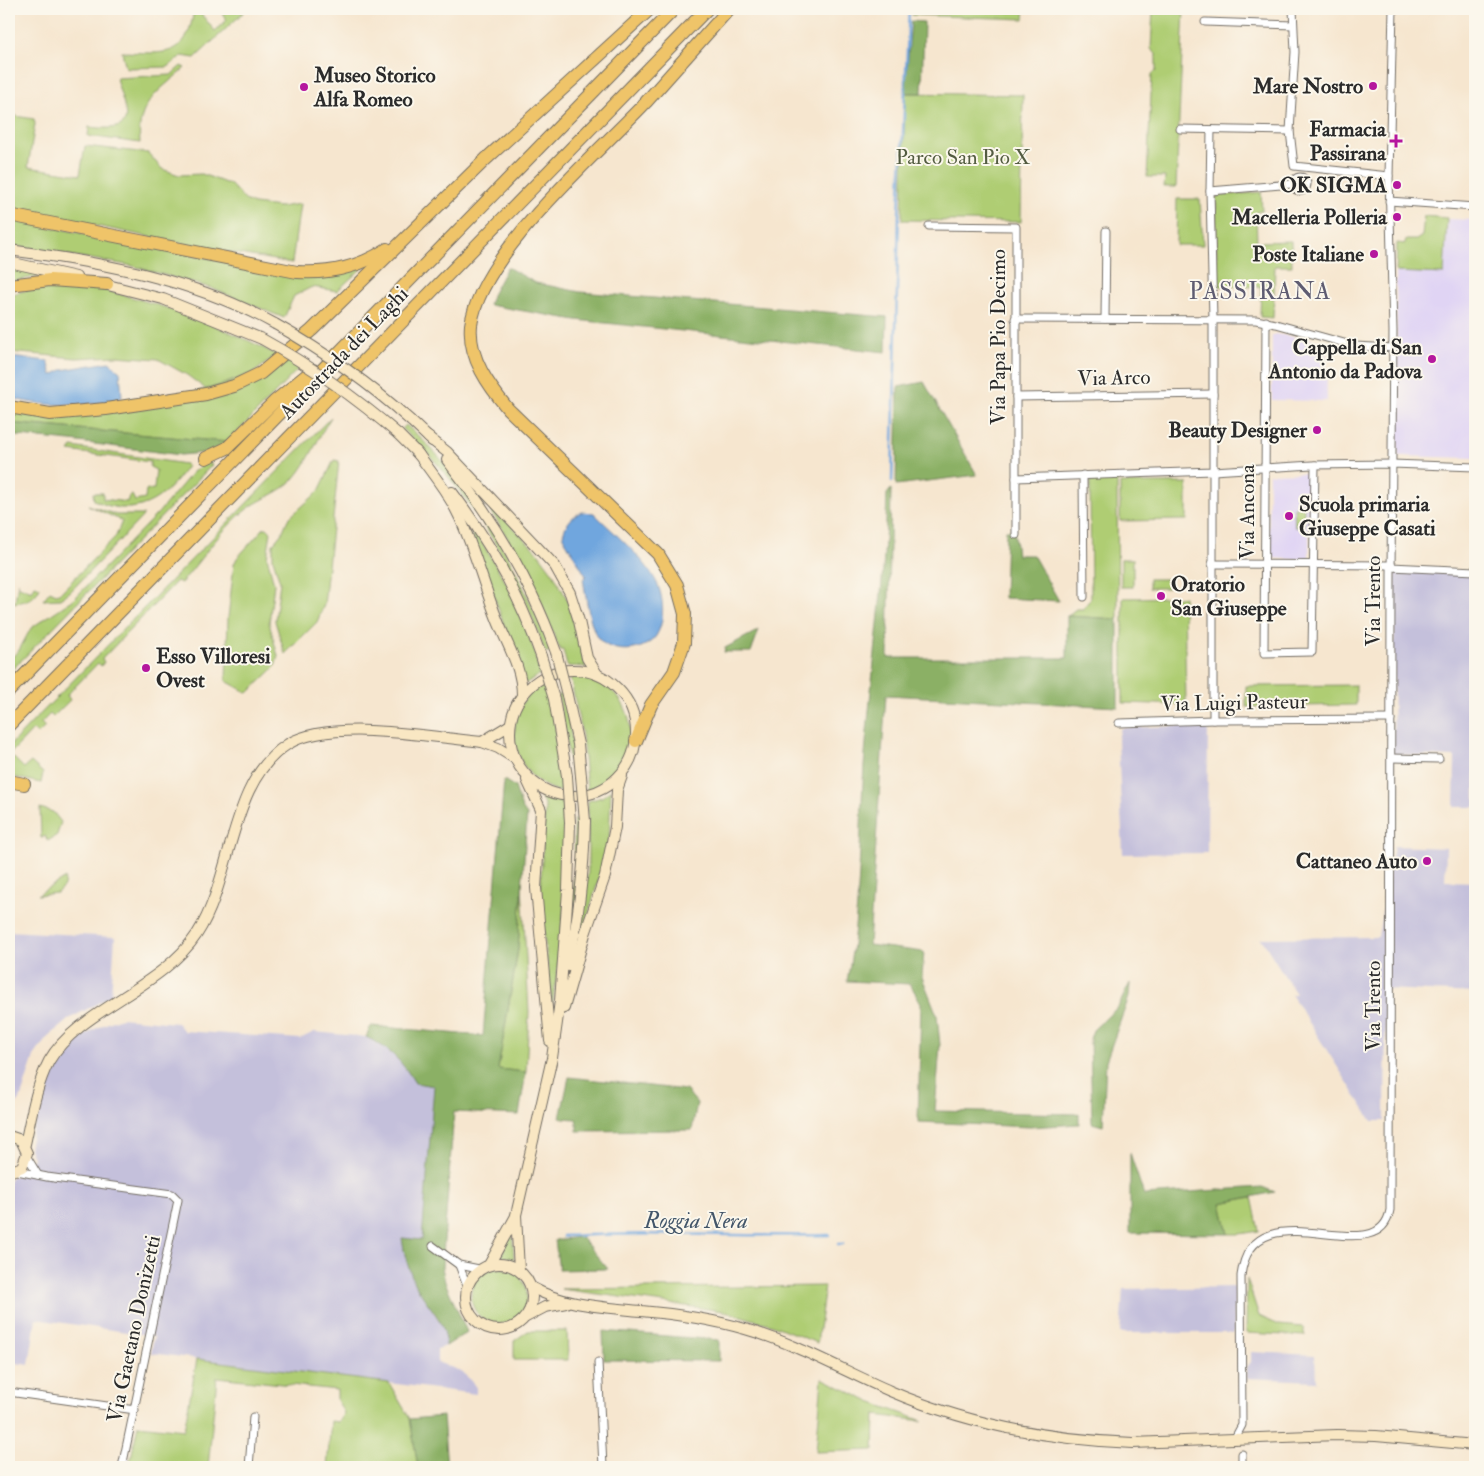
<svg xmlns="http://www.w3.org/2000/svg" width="1484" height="1476" viewBox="0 0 1484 1476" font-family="'IM FELL Double Pica',serif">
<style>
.built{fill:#e0d4f4}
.industrial{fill:#c4c0db}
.green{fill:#afcd73;stroke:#6d7c4f}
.forest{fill:#8bb065;stroke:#5b6e48}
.water{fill:#70a6de;stroke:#4e6884}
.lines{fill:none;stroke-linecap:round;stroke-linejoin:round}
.stream{stroke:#70a6de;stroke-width:2.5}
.street-casing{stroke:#726c64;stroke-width:9}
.secondary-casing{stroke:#726c64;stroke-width:12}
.highway-casing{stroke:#726c64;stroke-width:14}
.street{stroke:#fff;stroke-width:7}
.secondary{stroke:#f9e7c3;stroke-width:10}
.highway{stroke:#efc469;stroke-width:12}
.secondary-bridge-casing{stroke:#726c64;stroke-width:12;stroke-linecap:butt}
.secondary-bridge{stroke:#f9e7c3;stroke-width:10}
.poi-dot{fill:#b5179e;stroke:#fbf7ec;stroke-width:2}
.labels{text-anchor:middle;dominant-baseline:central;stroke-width:4;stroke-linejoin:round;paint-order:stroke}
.poi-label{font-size:21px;font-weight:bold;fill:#2b2b2b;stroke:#fbf7ec;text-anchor:end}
.park-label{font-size:21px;fill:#535c41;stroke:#fbf7ec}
.street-label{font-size:21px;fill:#2b2b2b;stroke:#fbf7ec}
.water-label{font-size:22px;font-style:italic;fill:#43566a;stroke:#fbf7ec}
.quarter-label{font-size:24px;letter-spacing:1px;fill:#5e5c71;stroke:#fbf7ec}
</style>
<rect width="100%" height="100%" fill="#fbf7ec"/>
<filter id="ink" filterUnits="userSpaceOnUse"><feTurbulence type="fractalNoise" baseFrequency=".02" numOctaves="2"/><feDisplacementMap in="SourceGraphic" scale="10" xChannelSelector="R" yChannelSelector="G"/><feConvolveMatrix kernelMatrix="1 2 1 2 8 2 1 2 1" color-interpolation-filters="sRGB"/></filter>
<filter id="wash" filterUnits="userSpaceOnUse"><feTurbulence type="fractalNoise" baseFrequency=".0096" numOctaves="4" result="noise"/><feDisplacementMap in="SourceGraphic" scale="20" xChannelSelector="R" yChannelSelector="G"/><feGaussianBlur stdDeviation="1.12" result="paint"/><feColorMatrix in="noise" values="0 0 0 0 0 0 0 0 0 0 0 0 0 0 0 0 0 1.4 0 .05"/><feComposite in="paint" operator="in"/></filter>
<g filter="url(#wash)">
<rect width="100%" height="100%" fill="#f6e6cf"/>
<g class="built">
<path d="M1448,219L1475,220V458L1398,456L1396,272L1444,274Z"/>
<path d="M1275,334L1326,342L1327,401L1272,400V336Z"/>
<path d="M1310,473L1309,560L1269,558V474Z"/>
</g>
<g class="industrial">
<path d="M1395,571L1475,575V807H1454L1455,757L1393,754Z"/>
<path d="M1208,725L1207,853L1123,854L1118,739L1121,728Z"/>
<path d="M1394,846L1446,848L1445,881L1475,882V993L1386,989L1385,1121H1372L1291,994H1296L1261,938L1378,937Z"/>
<path d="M9,931L115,937L111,996L69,1019L47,1038L34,1056L21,1097L9,1116Z"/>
<path d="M121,1018L177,1023L184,1031L300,1039L314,1032L366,1037L389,1050L407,1070L434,1086L422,1240L404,1252L417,1286L446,1332V1346L437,1349V1362L463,1372L476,1387V1394L151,1353L154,1336L36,1319L29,1365L9,1362V1182L11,1177L24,1173L33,1158L29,1149L32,1133L50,1074L59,1058L79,1038L103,1025Z"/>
<path d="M1235,1287L1234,1333H1120L1123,1289Z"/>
<path d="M1251,1352L1315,1355L1316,1381L1247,1378V1367L1251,1362Z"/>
</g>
<g class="green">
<path d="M194,9H197L215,31L227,20L219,9H247L195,58L182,56L168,67L126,68L122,52C164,53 187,60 194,9Z"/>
<path d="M913,9H1025L1024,19L912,15Z"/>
<path d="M1153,9H1184L1176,187H1164L1165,177H1147L1152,74L1156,71V54L1151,49Z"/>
<path d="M181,66L185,68C158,92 136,103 140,143L88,136L89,127C140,133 126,115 116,78L171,75Z"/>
<path d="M905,93L1023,95L1021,222L902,220Z"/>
<path d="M9,115L34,119L35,124L28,167L80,175L85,146L148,153L162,169L179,175L202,174L231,185L245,200L254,204L280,207L300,204L292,263L199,247L9,208Z"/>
<path d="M1261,192L1262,211L1256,212L1257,242L1291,241L1292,266H1275L1273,318L1260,317L1261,287L1217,286L1216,198L1217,196Z"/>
<path d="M1177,199H1200L1203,245H1176Z"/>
<path d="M1424,216L1447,218L1444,274L1396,272L1397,243L1405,244L1406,240H1416L1422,236Z"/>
<path d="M9,219L296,275L372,259L337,291L312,287L294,296L284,318L211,288L133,266L9,245Z"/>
<path d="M9,266L51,274L9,282Z"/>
<path d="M95,288C163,304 216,323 277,355L253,373L207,390L187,375L158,359L116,356L76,358L9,352V296C33,284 69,289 95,288Z"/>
<path d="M286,360L299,368L228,442L9,423V411L132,410L270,371Z"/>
<path d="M331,417C318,437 310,461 294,479C282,492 267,496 253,505C225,523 202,559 181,583L177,581L102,659L104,662L101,666L98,663L67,695L70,700L53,717L50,714L41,723L45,727L38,734L33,730L10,754L24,768L31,762L43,773L41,783L9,776V746Z"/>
<path d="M406,425C475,483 519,569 551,652H545C517,569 468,487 402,429Z"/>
<path d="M72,447L185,464L187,466C164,501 135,520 94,500L93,493H103V499L127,502L129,496L132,495L135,501L145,499L146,490L154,489L156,470L150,467V462L69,451Z"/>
<path d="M334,460L339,461L324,605L317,622L285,654L275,621L280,582L273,559V544L282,533L288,519L319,491Z"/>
<path d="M208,462L212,465L9,673V659L18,652L31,628L74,599L159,512L194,471Z"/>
<path d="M1117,480L1118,619L1067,616L1076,609H1083L1091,598L1090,481Z"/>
<path d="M1120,483H1187V520L1120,521Z"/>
<path d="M482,495L539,554L553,573L567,599L586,667L567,666L563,650H560L530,577Z"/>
<path d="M88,505L117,515H144L71,591L60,599L43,600L50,591L56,594L61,592L116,536L122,521Z"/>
<path d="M1294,507H1304V527H1295Z"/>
<path d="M465,514L511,591L537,658L536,659L540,674L525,684Z"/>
<path d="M264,528H267L271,532L267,557L274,584L269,623L278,656L275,667L248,693L226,681L228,618L234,564L237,558Z"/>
<rect x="1121" y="559" width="12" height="28"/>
<rect x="1149" y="579" width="19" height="9"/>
<path d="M18,582L19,586L32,591L35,585L40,587C35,599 28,601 15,603Z"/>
<path d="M1184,597L1186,705L1123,703V598Z"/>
<path d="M570,676C584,677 598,679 610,689C647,720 630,776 587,791L582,735Z"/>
<path d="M542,682L548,700H550L563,765V792C510,782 497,712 542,682Z"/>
<path d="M1356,685V705L1246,707V686Z"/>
<path d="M558,695H564L578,774L572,775Z"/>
<path d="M611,790L609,845L584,928L581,927L588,872V801L602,797Z"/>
<path d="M540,796L564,802C569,870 563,938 552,1006L540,896L545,806Z"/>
<path d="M40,808L53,812L61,822L57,835L48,841L45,836L41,838Z"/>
<path d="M581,818L579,890L568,941L575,869L574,820Z"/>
<path d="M65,878L64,886L57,893L37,895Z"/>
<path d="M522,886L529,1012L526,1072L498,1069L518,950Z"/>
<path d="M1252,1197L1259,1231L1240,1234H1228L1221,1203Z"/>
<path d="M512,1229L514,1259L501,1256Z"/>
<circle cx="499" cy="1296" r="28"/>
<path d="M1247,1279L1259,1316L1279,1325L1303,1327L1305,1336L1246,1333Z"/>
<path d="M825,1286L817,1343L773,1325L723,1311L561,1289Z"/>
<path d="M528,1331H567L568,1360H514V1341Z"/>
<path d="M197,1359L389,1383L410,1419L418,1467H327L331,1421L338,1422L344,1413L337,1400V1390L217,1377L208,1467H129L138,1425L184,1430Z"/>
<path d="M822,1378L870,1402L923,1421L875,1415L874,1450L816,1452Z"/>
</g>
<g class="forest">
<path d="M911,21L924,22L922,93H905Z"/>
<path d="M507,267L536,283L580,292L887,317L886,352L576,320L489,305L492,295Z"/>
<path d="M924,382L977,475L896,485L898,387Z"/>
<path d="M9,423L228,442L212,452L181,455L71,441L19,436L9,438Z"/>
<path d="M891,489L888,658H1067V616L1118,619V707L886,695L869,945L924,952L922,977L937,1015L940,1045L935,1111L1079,1114V1124L1030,1127L918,1122L921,1003L910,984L847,981C861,911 859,838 864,766C871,675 885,585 887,494Z"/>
<path d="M1006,530H1014L1017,555H1033L1059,601L1004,598Z"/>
<path d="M759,630L751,652H724L725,648Z"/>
<path d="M504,780L515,787L522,808L527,815L518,949L498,1069L526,1072L519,1115L454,1112L442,1267L445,1282L467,1332L446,1346C447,1322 428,1307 417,1287C409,1272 404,1254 402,1238L422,1240L434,1086L415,1083C402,1061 389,1048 366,1037L371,1026L483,1036Z"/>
<path d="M1130,983L1129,997L1106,1061L1103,1126L1092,1123L1090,1039L1093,1030L1118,1007Z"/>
<path d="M569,1077L686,1090L697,1103L692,1130L577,1131V1119L560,1118Z"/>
<path d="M1130,1153L1144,1195L1262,1187L1275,1192L1221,1203L1228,1234L1130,1233Z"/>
<path d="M581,1237L608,1269L559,1270L555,1240Z"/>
<path d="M603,1331L719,1340V1361L604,1360Z"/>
<path d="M443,1416L447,1467H418L410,1419Z"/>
</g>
<g class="water">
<path d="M9,357L48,361L52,375L62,370L109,362L120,371L122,397C98,408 34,407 9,397Z"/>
<path d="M581,512L594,513C614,534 652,563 660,591C664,605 664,624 656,636C644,653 611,655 598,638C589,625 586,595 583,579L586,576L563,537C563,527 572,516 581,512Z"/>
</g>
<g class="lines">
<g class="stream">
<path d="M892,481L899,214L909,9"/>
<path d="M563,1236C652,1231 740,1237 829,1235"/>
<path d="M838,1244H843"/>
</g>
</g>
</g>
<g filter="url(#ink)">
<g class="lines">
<defs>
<g id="street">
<path d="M1293,9L1295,52L1290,131L1294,166L1389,176"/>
<path d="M1205,22L1293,25"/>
<path d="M1180,129L1290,131"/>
<path d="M1211,130L1210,191L1213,319"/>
<circle cx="1300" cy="184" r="7"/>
<path d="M1210,191L1292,184"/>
<path d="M1389,201L1475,207"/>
<path d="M929,226L1016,227V535"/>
<path d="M1015,319L1256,320L1276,324L1355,346L1393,348"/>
<path d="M1105,319L1106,231"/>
<path d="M1213,319V720"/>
<path d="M1266,321L1264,653L1312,652L1315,465"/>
<path d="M1016,397L1213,394"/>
<path d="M1083,475L1084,597"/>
<path d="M1016,478L1213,471L1312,465L1392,464L1475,467"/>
<path d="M1212,564L1391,565"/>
<path d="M1391,567L1475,571"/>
<path d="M1119,723L1213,720L1391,719"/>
<path d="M1391,758L1439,759"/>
<path d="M27,1157L38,1175"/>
<path d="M17,1171L47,1177L172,1194L178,1200L122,1467"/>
<path d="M433,1246L459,1265L479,1269"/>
<path d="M459,1265L467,1286"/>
<path d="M598,1362L603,1467"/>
<path d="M9,1392L135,1410"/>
<path d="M1235,1438L1242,1425L1241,1276C1252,1183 1379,1276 1390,1210L1391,574L1393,331L1389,176L1393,9"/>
<path d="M249,1467L253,1417"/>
<path d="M1242,1467V1454"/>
</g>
<g id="secondary">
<path d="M9,250C100,262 194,279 275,324"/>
<path d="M9,262L76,277"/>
<path d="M100,283L163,299L262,339"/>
<path d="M411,421L432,441"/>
<path d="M398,434L419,455"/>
<path d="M428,437L447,452L555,566L570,593L579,621L587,658L597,674"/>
<path d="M416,451C432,473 449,494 460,518C475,551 484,586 497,619C507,645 522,667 522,695"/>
<path d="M447,460C493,518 531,581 556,652"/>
<path d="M452,492C490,542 520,596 541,656"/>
<circle cx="573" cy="733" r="63"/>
<path d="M567,695L578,744L581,776"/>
<path d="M554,699L567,776"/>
<path d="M482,742L510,725"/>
<path d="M527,780L541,810L536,888L550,1041"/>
<path d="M568,966C579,918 584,870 585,821"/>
<path d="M564,1008L585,934L605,876L615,827L617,790L622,776"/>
<path d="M9,1136L21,1140L27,1153L22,1167L9,1172"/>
<path d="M25,1144C31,1117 36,1086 49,1061C78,1010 161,989 197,934C234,877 228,782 288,744C332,718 430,737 482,742L498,748L514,758"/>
<circle cx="499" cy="1297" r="33"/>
<path d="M489,1265L516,1216"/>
<path d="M519,1270L516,1215L552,1058L560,1001L568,890L570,822"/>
<path d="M531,1287C565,1306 603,1307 641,1311C676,1314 711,1319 745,1329C795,1343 842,1370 890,1391C967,1424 1049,1440 1133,1443L1337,1435L1376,1436L1475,1445"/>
<path d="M526,1317L545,1307L566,1303"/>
</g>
<g id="highway">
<path d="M9,215L297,272C328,274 360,267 387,249"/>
<path d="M9,285L50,280L107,284"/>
<path d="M9,407L50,414L106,409L206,394L234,386L261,373L312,330L486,159L650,9"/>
<path d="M206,458L227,448L274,402L313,370"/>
<path d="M9,691L674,9"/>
<path d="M9,725L707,9"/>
<path d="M636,741L651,705L674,672L684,643L685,614L677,585L658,554L508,409C489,386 468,358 471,325C480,254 597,154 646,102C674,71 701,40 729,9"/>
<path d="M9,781L24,784"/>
</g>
</defs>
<use href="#street" class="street-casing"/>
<use href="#secondary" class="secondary-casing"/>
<use href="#highway" class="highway-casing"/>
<use href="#street" class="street"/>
<use href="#secondary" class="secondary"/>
<use href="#highway" class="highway"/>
<defs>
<g id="secondary-bridge">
<path d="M275,324C325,352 369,383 411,421"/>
<path d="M262,339C313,367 354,396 398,434"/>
<path d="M556,652L567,695"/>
<path d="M541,656L554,699"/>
<path d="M567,776L570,822"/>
<path d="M581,776L585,821"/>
</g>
</defs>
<use href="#secondary-bridge" class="secondary-bridge-casing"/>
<use href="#secondary-bridge" class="secondary-bridge"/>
</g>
</g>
<g class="poi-dot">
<circle cx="1373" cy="86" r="5"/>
<circle cx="304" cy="87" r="5"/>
<path d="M1393.5 133.5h5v5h5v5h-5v5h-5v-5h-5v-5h5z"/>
<circle cx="1397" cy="185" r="5"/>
<circle cx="1397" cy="217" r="5"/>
<circle cx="1374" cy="254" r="5"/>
<circle cx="1432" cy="359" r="5"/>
<circle cx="1317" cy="430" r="5"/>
<circle cx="1289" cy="516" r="5"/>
<circle cx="1161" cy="596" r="5"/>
<circle cx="146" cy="668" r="5"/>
<circle cx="1427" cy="861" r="5"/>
</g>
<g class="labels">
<g class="poi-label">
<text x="314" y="75" text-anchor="start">Museo Storico<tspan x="314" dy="24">Alfa Romeo</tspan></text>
<text x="1363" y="86">Mare Nostro</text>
<text x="1386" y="129">Farmacia<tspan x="1386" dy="24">Passirana</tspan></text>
<text x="1387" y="185">OK SIGMA</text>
<text x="1387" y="217">Macelleria Polleria</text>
<text x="1364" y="254">Poste Italiane</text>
<text x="1422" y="347">Cappella di San<tspan x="1422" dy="24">Antonio da Padova</tspan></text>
<text x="1307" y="430">Beauty Designer</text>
<text x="1299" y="504" text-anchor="start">Scuola primaria<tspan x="1299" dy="24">Giuseppe Casati</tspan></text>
<text x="1171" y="584" text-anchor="start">Oratorio<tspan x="1171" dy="24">San Giuseppe</tspan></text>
<text x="156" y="656" text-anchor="start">Esso Villoresi<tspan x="156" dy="24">Ovest</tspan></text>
<text x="1417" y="861">Cattaneo Auto</text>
</g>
<g class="park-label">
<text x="963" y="157">Parco San Pio X</text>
</g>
<g class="street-label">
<text transform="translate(998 337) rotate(-90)">Via Papa Pio Decimo</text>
<text transform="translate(344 353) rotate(-46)">Autostrada dei Laghi</text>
<text transform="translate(1114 378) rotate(-1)">Via Arco</text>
<text transform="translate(1247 512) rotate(-90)">Via Ancona</text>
<text transform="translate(1373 601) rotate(-90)">Via Trento</text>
<text transform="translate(1234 703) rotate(-1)">Via Luigi Pasteur</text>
<text transform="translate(1373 1006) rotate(-90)">Via Trento</text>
<text transform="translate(134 1329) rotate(-78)">Via Gaetano Donizetti</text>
</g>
<g class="water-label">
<text x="696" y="1221">Roggia Nera</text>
</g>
<g class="quarter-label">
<text x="1260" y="291">PASSIRANA</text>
</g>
</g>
<rect width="1484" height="1476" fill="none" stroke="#fbf7ec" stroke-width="30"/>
</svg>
